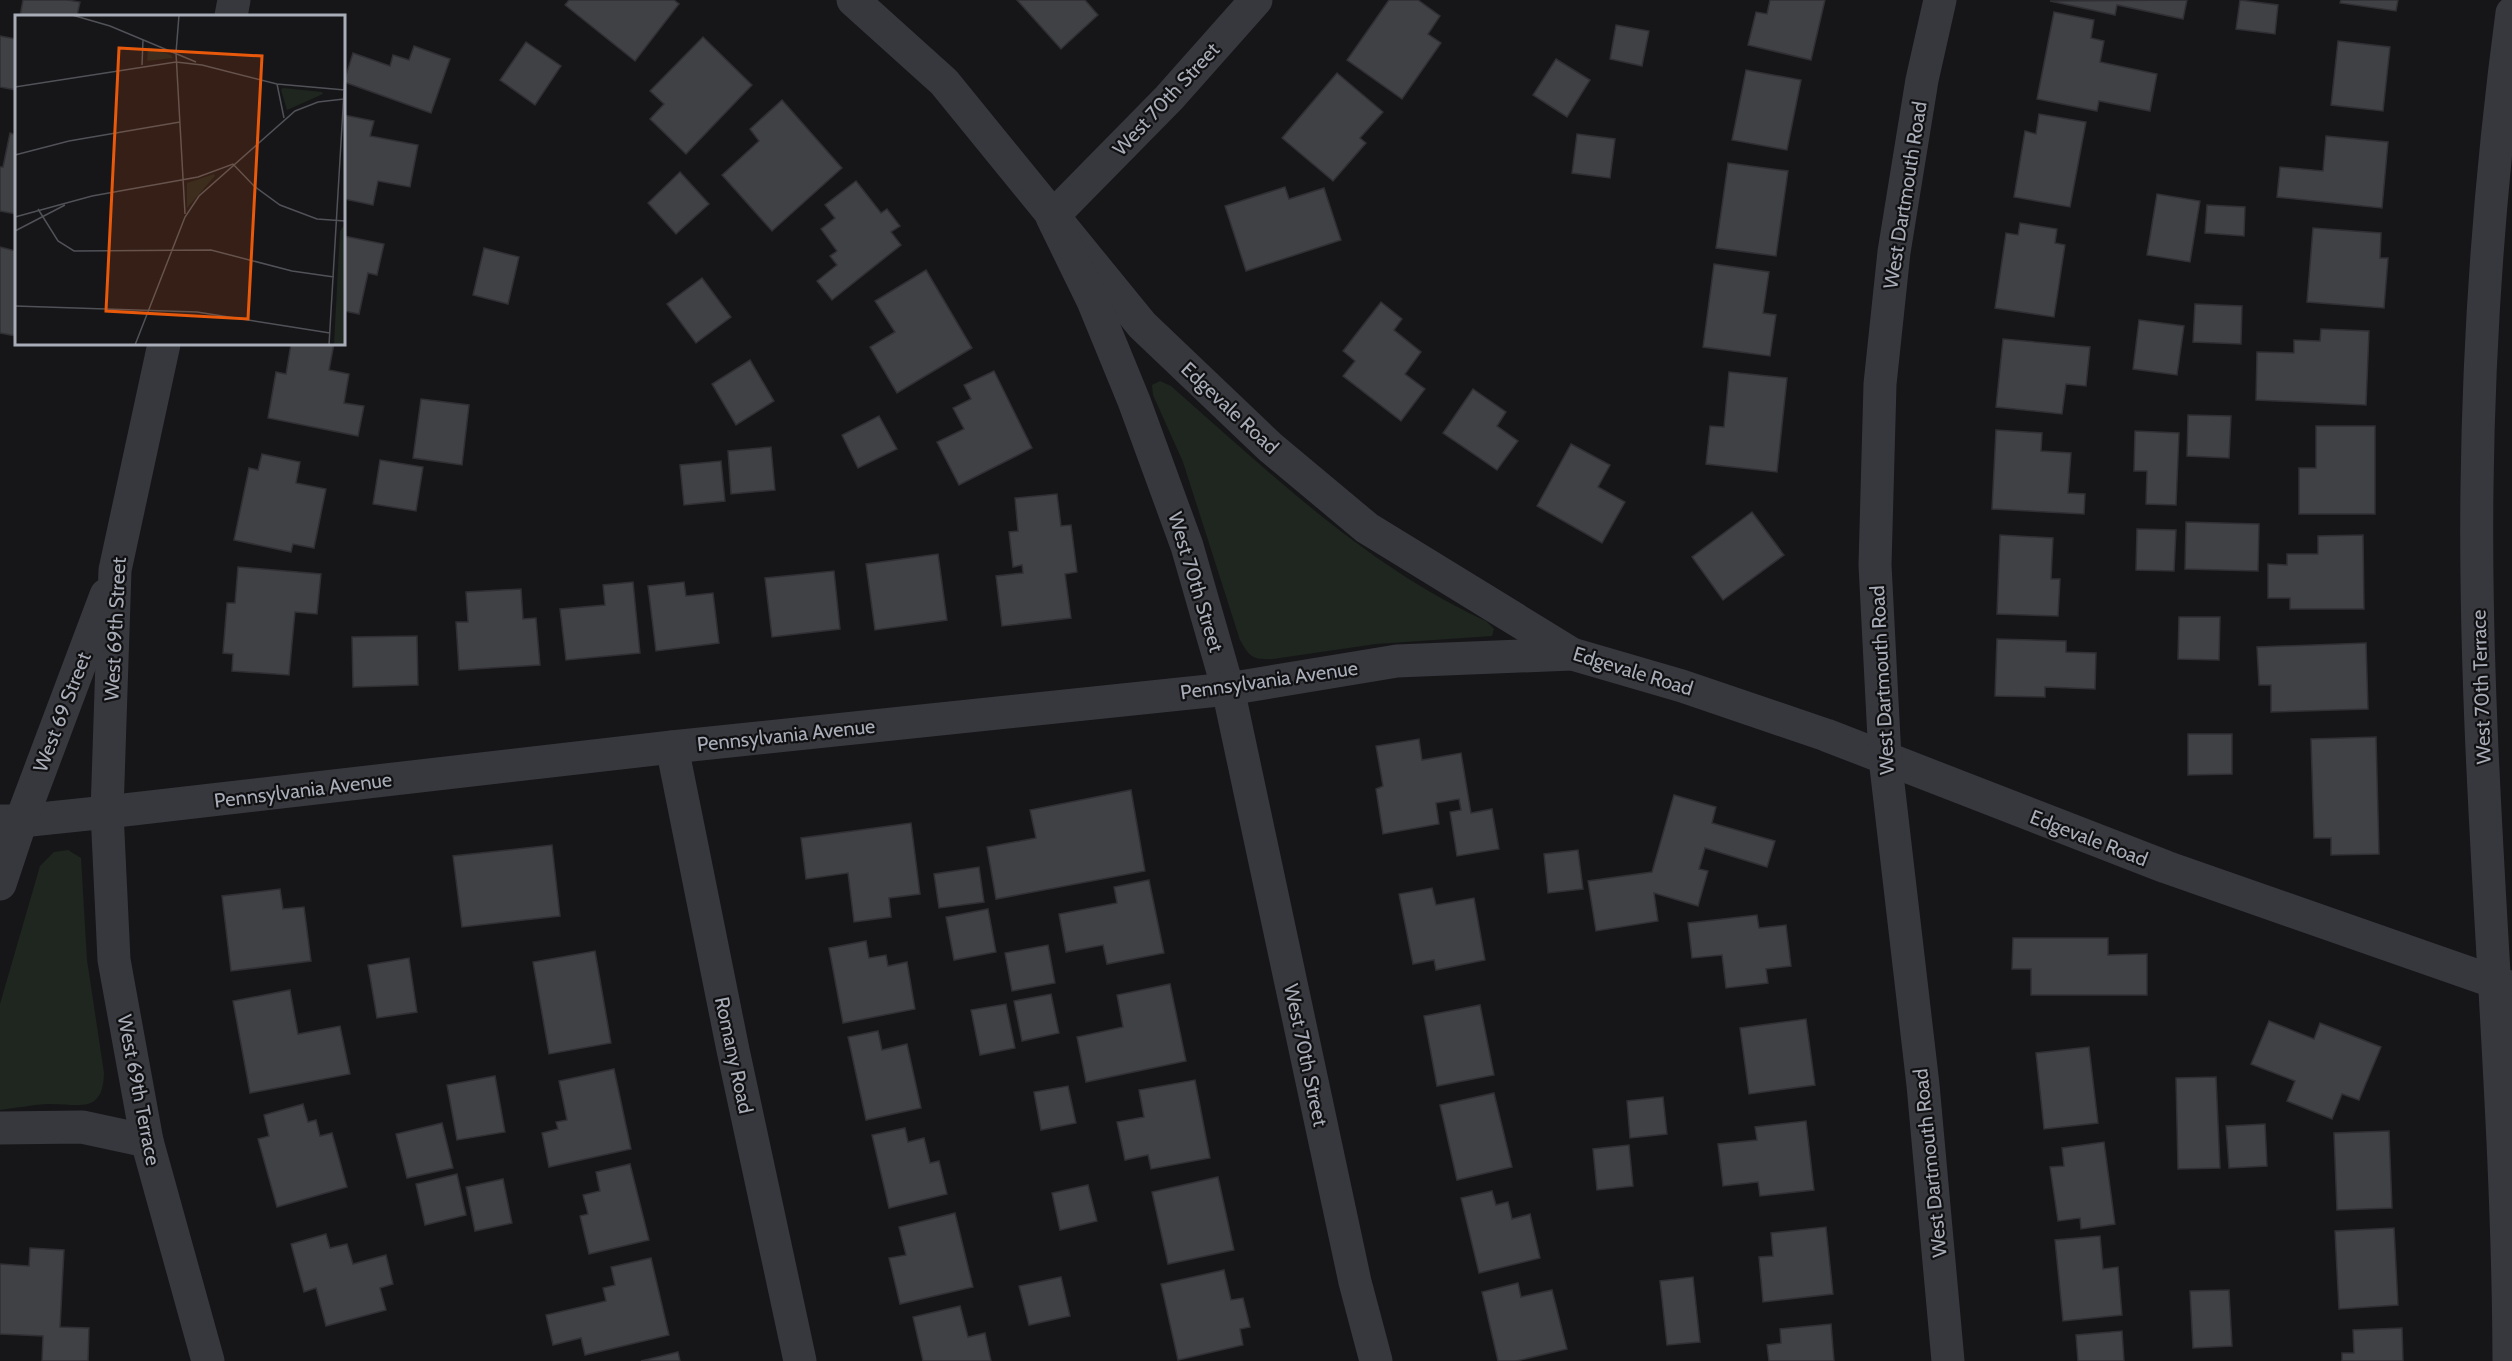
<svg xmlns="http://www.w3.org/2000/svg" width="2512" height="1361" viewBox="0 0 2512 1361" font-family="Cabin,sans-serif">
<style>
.green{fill:#1e261f}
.building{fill:#404145;stroke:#303034;stroke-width:1.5}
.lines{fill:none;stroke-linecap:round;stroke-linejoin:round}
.street{stroke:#37383d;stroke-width:33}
.labels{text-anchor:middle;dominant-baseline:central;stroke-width:4.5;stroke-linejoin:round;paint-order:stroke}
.street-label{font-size:20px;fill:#a8adb8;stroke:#111113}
.inset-road{fill:none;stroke:#505258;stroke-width:1.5}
.view{fill:#e8590c;fill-opacity:0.15;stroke:#e8590c;stroke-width:3}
.inset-edge{fill:none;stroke:#a8adb8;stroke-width:3}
</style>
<rect width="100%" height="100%" fill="#161618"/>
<g class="green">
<path d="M1160,381L1171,386C1269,472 1366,566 1486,621L1494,629L1492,636L1376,644L1273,659C1252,660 1250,657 1240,640L1183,462L1153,395L1152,385Z"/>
<path d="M68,850L81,858L87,960L104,1073C103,1116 77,1103 47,1104C31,1105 16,1108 0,1110V1004L40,866L54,852Z"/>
</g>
<g class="building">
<path d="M23,0H67L80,2L77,16H20Z"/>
<path d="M569,0H674L679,4L635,61L565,5Z"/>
<path d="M1017,0H1085L1098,15L1061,49Z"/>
<path d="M1389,0H1418L1440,16L1428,34L1441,43L1402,99L1347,60Z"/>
<path d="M1770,0H1825L1811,60L1748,45L1756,12L1767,14Z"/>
<path d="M2187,0L2183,19L2117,5L2115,15L2050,1Z"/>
<path d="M2240,0L2278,5L2275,34L2236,29Z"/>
<path d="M2341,0H2398L2396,11L2340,3Z"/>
<path d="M2054,12L2094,20L2091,38L2104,41L2100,62L2157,74L2150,111L2099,101L2097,111L2037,99Z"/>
<path d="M1616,25L1649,31L1642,66L1610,59Z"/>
<path d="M0,36L16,39V36V90L0,87Z"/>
<path d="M703,37L752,85L686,154L650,119L664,104L650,91Z"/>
<path d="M2338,41L2390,47L2383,111L2331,105Z"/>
<path d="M526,42L561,66L535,105L500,80Z"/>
<path d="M414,46L450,59L431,113L344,82L353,53L390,66L393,55L409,60Z"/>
<path d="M1556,59L1590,80L1567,117L1533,95Z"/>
<path d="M1746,70L1801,80L1787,150L1732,140Z"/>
<path d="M1337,73L1383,112L1360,138L1366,143L1333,181L1282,138Z"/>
<path d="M782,100L842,168L772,231L722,175L759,141L750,129Z"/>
<path d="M2039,114L2086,122L2070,207L2014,197L2025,131L2036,134Z"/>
<path d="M344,115L374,121L370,136L418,145L410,187L378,181L373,205L344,199Z"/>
<path d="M10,133L16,135V214L0,211V167H3Z"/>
<path d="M1577,134L1615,139L1610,178L1572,173Z"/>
<path d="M2326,136L2388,142L2382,208L2277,197L2280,167L2323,171Z"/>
<path d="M1728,163L1788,171L1776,256L1716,248Z"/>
<path d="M680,172L709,204L676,234L648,203Z"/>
<path d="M856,181L881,213L887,209L900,226L891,232L901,245L832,300L817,281L837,265L830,256L837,251L821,229L835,218L825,205Z"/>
<path d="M1285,187L1289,199L1324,188L1341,240L1246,271L1225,206Z"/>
<path d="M2157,194L2200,201L2190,262L2147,255Z"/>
<path d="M2207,205L2245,207L2244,236L2205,233Z"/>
<path d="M2020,223L2057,229L2055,243L2065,245L2054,317L1995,308L2006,233L2018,235Z"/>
<path d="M2313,228L2381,233L2380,258H2388L2384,308L2307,302Z"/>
<path d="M344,236L384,244L377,275L368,273L359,314L344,311Z"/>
<path d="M0,247L16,251V336L0,333Z"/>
<path d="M484,248L519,257L508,304L473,295Z"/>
<path d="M1714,264L1769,272L1763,313L1776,315L1770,356L1703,347Z"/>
<path d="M926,270L972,348L897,393L870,347L895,332L875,301Z"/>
<path d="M702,278L731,317L696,343L667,304Z"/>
<path d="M1381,302L1402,319L1394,330L1421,352L1405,374L1425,389L1401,421L1343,376L1355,361L1343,351Z"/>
<path d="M2195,304L2242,306L2241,344L2193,342Z"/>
<path d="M2139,320L2184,326L2177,375L2133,369Z"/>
<path d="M2321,329L2369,331L2366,405L2256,400L2257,352L2294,353V340L2320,341Z"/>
<path d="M2003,339L2090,347L2086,386L2066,384L2062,414L1996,407Z"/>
<path d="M291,344H334L329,370L349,374L344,403L364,406L358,436L268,418L276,372L286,374Z"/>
<path d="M750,360L774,401L736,425L712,384Z"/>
<path d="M994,371L1032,448L959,485L937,442L964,429L953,408L971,399L964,385Z"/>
<path d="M1729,372L1787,378L1777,472L1706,464L1710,426L1724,427Z"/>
<path d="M1473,389L1506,412L1497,426L1518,441L1497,470L1443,433Z"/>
<path d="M421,399L469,405L462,465L413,458Z"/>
<path d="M2188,415L2231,416L2229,458L2187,456Z"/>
<path d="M879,416L897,449L858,468L842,435Z"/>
<path d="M2316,426H2375V514H2299V468H2316Z"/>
<path d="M1996,430L2042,433L2041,451L2071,453L2068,493L2085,494L2084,514L1992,509Z"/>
<path d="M2135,431L2179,433L2176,505L2146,504L2147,471H2134Z"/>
<path d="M1571,444L1610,465L1598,487L1625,502L1602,543L1537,506Z"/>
<path d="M771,447L775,490L731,494L728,451Z"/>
<path d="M262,454L300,462L296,483L326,489L314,548L293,544L291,552L234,540L249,468L258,470Z"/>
<path d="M380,460L423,467L416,511L373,504Z"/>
<path d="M721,461L725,501L684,505L680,465Z"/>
<path d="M1057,494L1061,526L1071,525L1077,572L1065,574L1071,618L1002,626L996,576L1023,573L1022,565L1013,567L1009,532L1018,531L1015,498Z"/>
<path d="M1752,512L1784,555L1723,600L1692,557Z"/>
<path d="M2186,522L2259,524L2258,571L2185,569Z"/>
<path d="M2137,529L2176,530L2174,571L2136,570Z"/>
<path d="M2000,535L2053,538L2051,579H2060L2058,616L1997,614Z"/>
<path d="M2363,535L2364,609H2290V598H2268V564L2287,565V554H2318V536Z"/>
<path d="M938,554L947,620L875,630L866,564Z"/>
<path d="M238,567L321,574L317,614L295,612L289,675L232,671L233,654L223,653L227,603H235Z"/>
<path d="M834,571L840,629L772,637L765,578Z"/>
<path d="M633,582L640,653L566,660L560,609L605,605L603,585Z"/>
<path d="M684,582L686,596L713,593L719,643L656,651L648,586Z"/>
<path d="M521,589L523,619L536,618L540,665L459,670L456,622H468L466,592Z"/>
<path d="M2179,617H2220L2219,660L2178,659Z"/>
<path d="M417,636L418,685L353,687L352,637Z"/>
<path d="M1997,639L2066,641V652L2096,653L2095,689L2045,687V697L1995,696Z"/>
<path d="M2366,643L2368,709L2271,712V685H2259L2257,647Z"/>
<path d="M2188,734H2232V774L2188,775Z"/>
<path d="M2376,737L2379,854L2331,855V838H2314L2311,739Z"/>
<path d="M1419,739L1422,760L1461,753L1471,813L1492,809L1499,849L1457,856L1450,812L1461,810L1459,799L1436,803L1439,824L1383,834L1376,789L1383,786L1376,746Z"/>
<path d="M1131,790L1145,871L996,899L987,847L1036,838L1030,810Z"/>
<path d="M1674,795L1716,807L1712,823L1775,841L1767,867L1705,848L1699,869L1708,871L1698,906L1654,893L1658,921L1596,931L1588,881L1652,872Z"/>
<path d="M911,823L920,894L889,898L891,917L854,922L848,873L806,879L801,838Z"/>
<path d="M552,845L560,916L462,927L453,856Z"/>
<path d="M1578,850L1583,889L1548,893L1544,854Z"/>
<path d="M979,867L984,902L939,908L934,874Z"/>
<path d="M1149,880L1164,953L1107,964L1103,945L1066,952L1059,914L1117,903L1114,887Z"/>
<path d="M1432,888L1436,905L1474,898L1485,960L1436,970L1434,960L1413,964L1399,894Z"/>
<path d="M280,889L283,909L304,907L311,961L231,971L222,896Z"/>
<path d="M988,909L996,952L954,960L946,917Z"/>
<path d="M1757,915L1759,928L1786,925L1791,966L1766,969L1768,983L1726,988L1722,955L1692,958L1688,923Z"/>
<path d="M2013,938H2108V955L2147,954V995H2031V969H2012Z"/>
<path d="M866,941L869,958L886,955L888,966L907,962L915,1009L843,1023L829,948Z"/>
<path d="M1048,945L1055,983L1012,991L1005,953Z"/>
<path d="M595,951L611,1043L549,1054L533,962Z"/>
<path d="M409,958L417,1012L377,1018L368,965Z"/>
<path d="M1170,984L1186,1061L1086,1082L1077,1037L1123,1027L1117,995Z"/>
<path d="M290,990L298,1034L340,1026L350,1074L250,1093L233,1001Z"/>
<path d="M1051,994L1059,1033L1022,1041L1014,1001Z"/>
<path d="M1006,1004L1015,1048L980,1055L971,1010Z"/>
<path d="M1480,1005L1494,1075L1437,1086L1424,1016Z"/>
<path d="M1806,1019L1815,1085L1749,1094L1740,1028Z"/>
<path d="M2269,1021L2314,1039L2320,1023L2381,1047L2359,1100L2342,1094L2332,1119L2287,1101L2295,1081L2251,1064Z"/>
<path d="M878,1031L882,1050L907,1044L921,1108L866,1120L848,1037Z"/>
<path d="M2089,1047L2098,1123L2044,1129L2036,1053Z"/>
<path d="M614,1069L631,1149L549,1167L542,1133L558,1129L556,1122L567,1120L559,1081Z"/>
<path d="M495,1076L505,1132L457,1140L447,1085Z"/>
<path d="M2216,1077L2220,1168L2178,1169L2176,1078Z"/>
<path d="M1195,1080L1210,1158L1151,1169L1148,1155L1125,1160L1117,1122L1144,1117L1139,1090Z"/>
<path d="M1068,1086L1076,1123L1041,1130L1034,1092Z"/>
<path d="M1494,1093L1512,1167L1457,1180L1440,1105Z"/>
<path d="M1663,1097L1667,1134L1630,1138L1627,1101Z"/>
<path d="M303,1104L308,1122L316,1120L320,1136L332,1133L347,1187L277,1207L258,1139L269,1136L264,1115Z"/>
<path d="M1806,1121L1814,1190L1760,1196L1758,1182L1723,1186L1718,1144L1757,1140L1755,1127Z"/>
<path d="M442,1123L453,1168L407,1178L396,1134Z"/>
<path d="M2265,1124L2267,1166L2229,1168L2226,1126Z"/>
<path d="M905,1128L908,1142L924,1138L930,1163L939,1161L947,1194L889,1208L872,1135Z"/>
<path d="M2389,1131L2392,1208L2337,1210L2334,1133Z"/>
<path d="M2104,1142L2115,1224L2081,1229L2080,1218L2058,1221L2050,1167L2064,1166L2062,1148Z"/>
<path d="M1629,1145L1633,1186L1597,1190L1593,1149Z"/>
<path d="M630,1164L649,1240L589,1254L580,1216L588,1214L583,1195L600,1191L596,1172Z"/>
<path d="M457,1174L466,1215L425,1225L416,1184Z"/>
<path d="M1218,1177L1234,1250L1168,1264L1152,1192Z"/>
<path d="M503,1179L512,1223L475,1231L466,1187Z"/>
<path d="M1088,1185L1097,1221L1060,1230L1052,1193Z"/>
<path d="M1492,1191L1496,1205L1508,1202L1512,1219L1530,1214L1540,1258L1479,1273L1461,1198Z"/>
<path d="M955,1213L973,1287L900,1304L889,1258L906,1255L899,1227Z"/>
<path d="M1826,1227L1833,1294L1763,1302L1759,1257L1773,1256L1771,1233Z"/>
<path d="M2394,1228L2398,1305L2339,1309L2335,1231Z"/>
<path d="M326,1234L330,1248L347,1244L353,1264L386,1255L393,1284L380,1288L386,1310L326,1326L316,1288L304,1292L291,1244Z"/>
<path d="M2100,1236L2103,1269L2118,1267L2122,1315L2063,1321L2055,1240Z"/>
<path d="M30,1248L64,1250L60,1327L89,1328L88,1361H42L43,1336L0,1334V1264L29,1266Z"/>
<path d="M651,1258L669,1335L585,1355L581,1338L553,1345L546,1315L606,1301L603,1288L615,1285L611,1267Z"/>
<path d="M1224,1270L1231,1300L1243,1298L1250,1327L1240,1329L1243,1345L1178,1360L1161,1284Z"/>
<path d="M1061,1277L1070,1316L1029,1325L1019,1286Z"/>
<path d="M1693,1277L1700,1342L1667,1345L1660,1281Z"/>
<path d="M1518,1283L1521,1297L1552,1290L1567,1349L1516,1361H1498L1482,1292Z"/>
<path d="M2229,1290L2232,1346L2193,1348L2190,1291Z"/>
<path d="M960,1306L968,1337L985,1333L991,1361H923L913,1317Z"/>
<path d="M1831,1324L1834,1361H1769L1767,1345L1781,1343L1780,1329Z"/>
<path d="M2402,1328L2403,1361H2342V1353H2354L2353,1330Z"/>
<path d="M2122,1331L2124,1361H2078L2076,1335Z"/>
<path d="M678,1352L680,1361H641Z"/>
</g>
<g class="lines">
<g class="street">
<path d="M853,0L944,82L1142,325L1270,447L1367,528L1572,654L1682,686L1826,735L2166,867L2512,988"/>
<path d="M1256,0L1169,98L1052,217L1093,301L1134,401L1187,546L1228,689L1355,1282L1376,1361"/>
<path d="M1940,0L1922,80L1894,252L1880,384L1875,565L1885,758L1923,1085L1948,1361"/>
<path d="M231,16L234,0"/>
<path d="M164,344L115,570L107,812L114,960L147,1141L208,1361"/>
<path d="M672,747L733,1050L800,1361"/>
<path d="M0,821H21L107,812L672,747L1228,689L1397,661L1572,654"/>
<path d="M0,884L21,821L106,595"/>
<path d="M0,1128L82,1127L147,1141"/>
<path d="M2509,1361C2508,1069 2473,778 2477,486C2479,328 2491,170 2512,13"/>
</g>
</g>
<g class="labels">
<g class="street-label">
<text transform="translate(1166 99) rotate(-47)">West 70th Street</text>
<text transform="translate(1905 195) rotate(-81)">West Dartmouth Road</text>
<text transform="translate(1230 408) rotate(43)">Edgevale Road</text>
<text transform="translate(1196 582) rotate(73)">West 70th Street</text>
<text transform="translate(115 629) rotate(-87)">West 69th Street</text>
<text transform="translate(1633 671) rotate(17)">Edgevale Road</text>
<text transform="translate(1269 680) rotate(-8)">Pennsylvania Avenue</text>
<text transform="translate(1882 680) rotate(-93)">West Dartmouth Road</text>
<text transform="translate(2481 687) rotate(-92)">West 70th Terrace</text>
<text transform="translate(62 712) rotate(-69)">West 69 Street</text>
<text transform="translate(786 735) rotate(-6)">Pennsylvania Avenue</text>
<text transform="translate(303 790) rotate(-7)">Pennsylvania Avenue</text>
<text transform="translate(2089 838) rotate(21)">Edgevale Road</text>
<text transform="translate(734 1055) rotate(78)">Romany Road</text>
<text transform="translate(1306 1055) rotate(78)">West 70th Street</text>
<text transform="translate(139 1090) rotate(79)">West 69th Terrace</text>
<text transform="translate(1930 1163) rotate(-96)">West Dartmouth Road</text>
</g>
</g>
<g transform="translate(15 15)">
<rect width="330" height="330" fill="#161618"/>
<path d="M133,32L156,40L158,43L132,46ZM268,73L307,77L308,79L272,95L266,75ZM199,159L200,161L172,193V168ZM330,209V330H319L325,216Z" fill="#1e261f"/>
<path class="inset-road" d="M57,0L95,11L181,47M164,0L161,38L170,199M127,50L128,25M262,69L269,103M0,72L161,47L187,50L262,69L330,75M0,140L54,126L165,107M23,194L43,226L59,236L196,235L277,256L319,262M0,202L77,181L183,162L218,149L239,171L265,190L302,204L330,206M0,216L50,190M0,291L182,297L315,318M120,330L170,202L184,181L280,96L303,87L329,84M314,330L330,60"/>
<path class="view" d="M104,33L247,41L233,304L91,296Z"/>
<rect width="330" height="330" class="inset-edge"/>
</g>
</svg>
